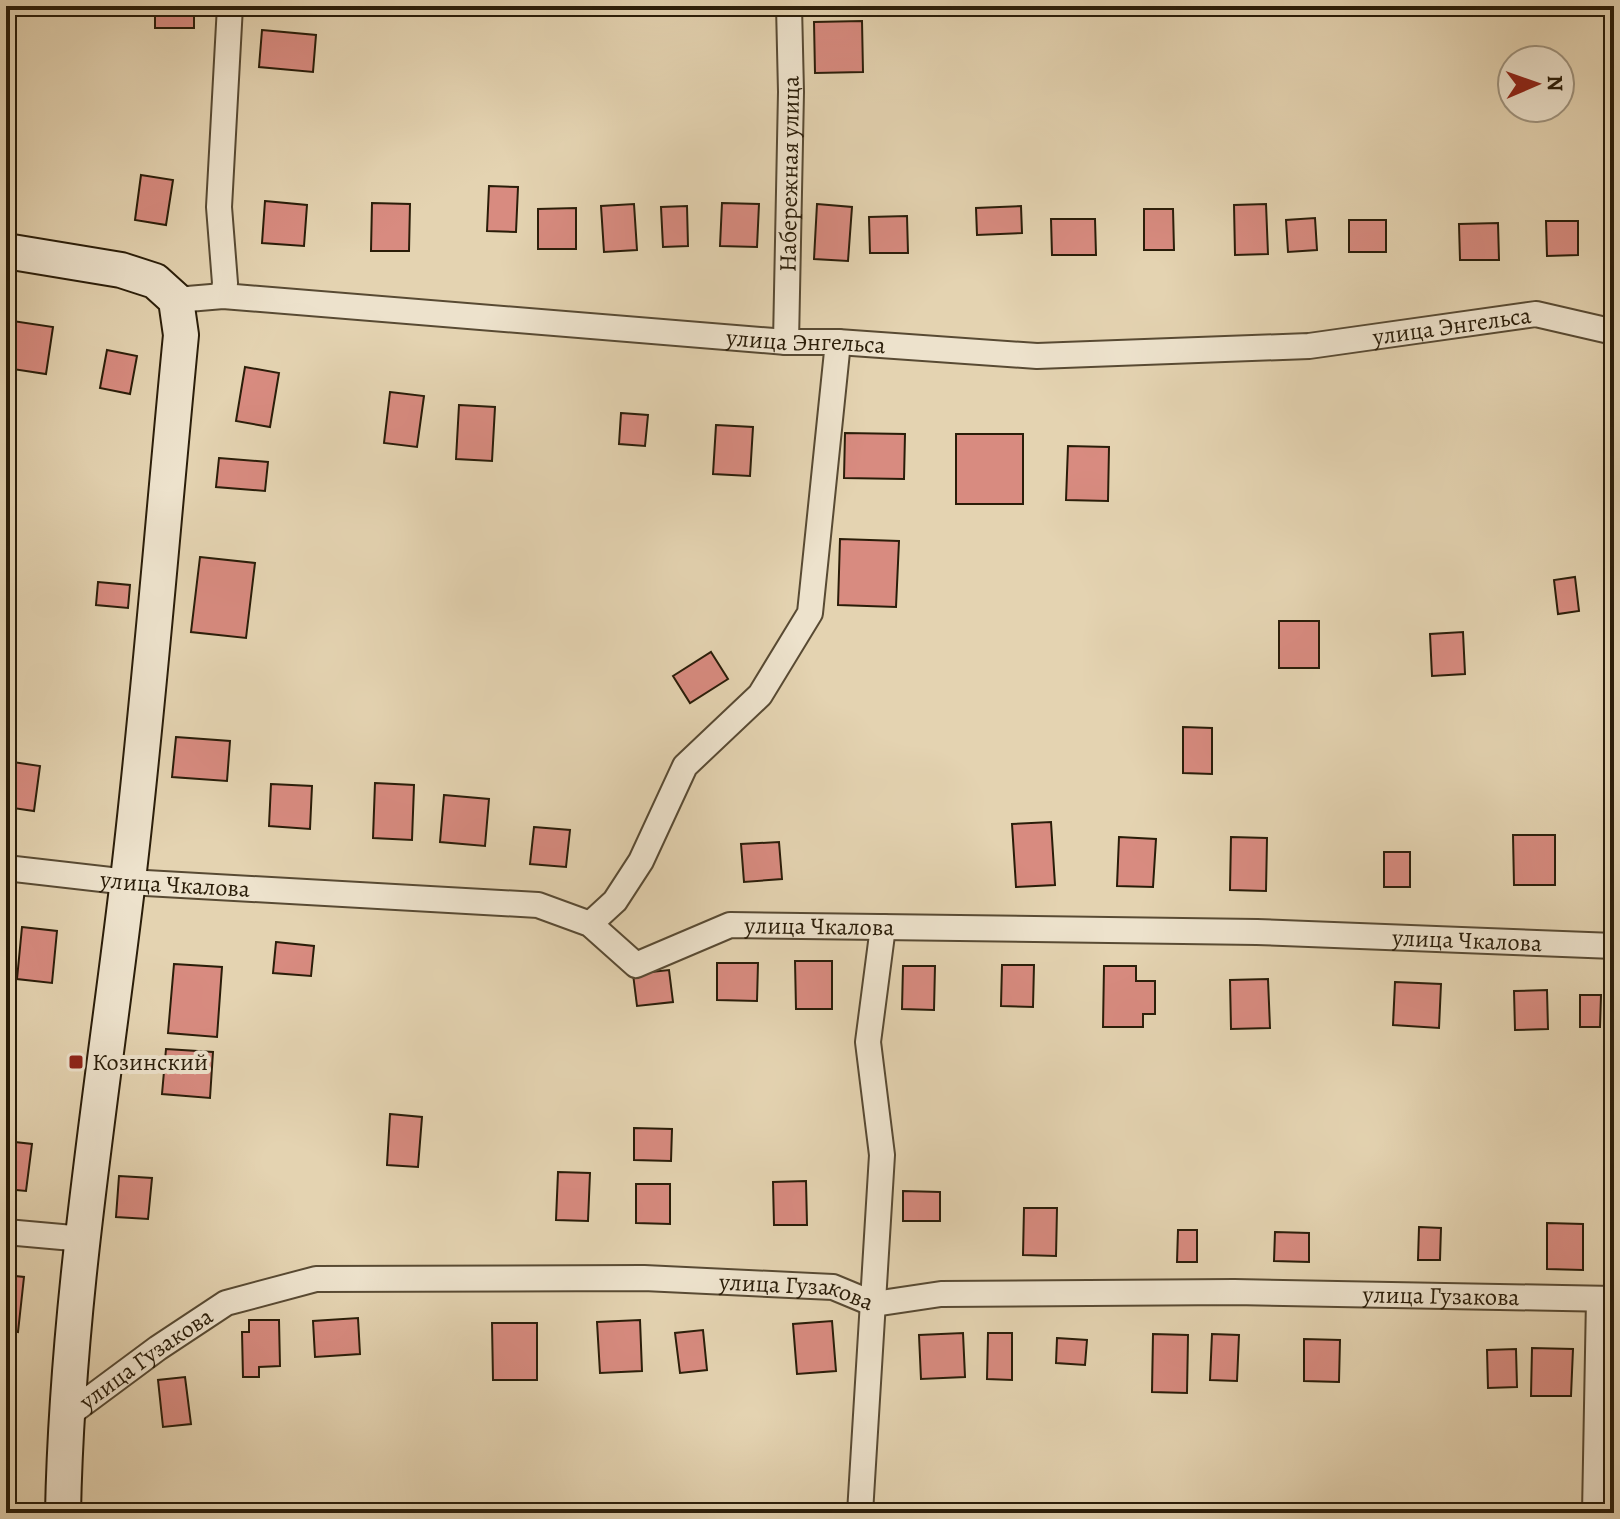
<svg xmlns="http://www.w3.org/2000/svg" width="1620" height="1519" viewBox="0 0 1620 1519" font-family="Alegreya,serif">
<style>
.building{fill:#d88b80;stroke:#2a1d09;stroke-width:2}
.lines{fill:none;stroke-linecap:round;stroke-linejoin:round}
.minor-casing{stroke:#584a33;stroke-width:28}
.secondary-casing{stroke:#2a1d09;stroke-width:38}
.minor{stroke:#ede2cc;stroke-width:24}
.secondary{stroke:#ede2cc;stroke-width:34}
.poi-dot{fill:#8f2418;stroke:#ede2cc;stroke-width:3}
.labels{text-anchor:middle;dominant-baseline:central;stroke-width:8;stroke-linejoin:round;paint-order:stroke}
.street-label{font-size:24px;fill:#2a1d09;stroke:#ede2cc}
.poi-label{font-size:24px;fill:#2a1d09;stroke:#ede2cc;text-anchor:start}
</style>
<rect width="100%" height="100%" fill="#e4d3b1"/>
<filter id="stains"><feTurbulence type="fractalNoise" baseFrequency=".0025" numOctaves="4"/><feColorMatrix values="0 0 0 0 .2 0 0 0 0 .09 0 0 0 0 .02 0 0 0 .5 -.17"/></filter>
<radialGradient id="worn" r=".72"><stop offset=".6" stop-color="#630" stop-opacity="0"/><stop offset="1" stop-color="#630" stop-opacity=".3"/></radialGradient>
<g class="building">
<rect x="155" y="6" width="39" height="22"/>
<path d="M862,21L863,72L815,73L814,22Z"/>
<path d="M262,30L316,35L313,72L259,67Z"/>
<path d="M141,175L173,180L166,225L135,220Z"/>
<path d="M489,186L518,187L516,232L487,231Z"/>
<path d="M265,201L307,205L304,246L262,243Z"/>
<path d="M372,203L410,204L409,251H371Z"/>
<path d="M722,203L759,204L757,247L720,246Z"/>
<path d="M634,204L637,250L604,252L601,206Z"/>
<path d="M817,204L852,207L848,261L814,259Z"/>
<path d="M1266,204L1268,254L1235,255L1234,205Z"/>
<path d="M687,206L688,246L663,247L661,207Z"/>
<path d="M1021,206L1022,233L977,235L976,208Z"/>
<path d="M576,208V249H538V209Z"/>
<path d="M1144,209H1173L1174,250H1144Z"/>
<path d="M907,216L908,253H870L869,217Z"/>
<path d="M1315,218L1317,250L1288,252L1286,220Z"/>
<path d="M1051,219H1095L1096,255H1052Z"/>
<rect x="1349" y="220" width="37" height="32"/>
<path d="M1546,221H1578V255L1547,256Z"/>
<path d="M1498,223L1499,260H1460L1459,224Z"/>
<path d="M6,320L53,327L46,374L6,368Z"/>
<path d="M107,350L137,356L130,394L100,388Z"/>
<path d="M245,367L279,373L270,427L236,421Z"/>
<path d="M390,392L424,396L417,447L384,443Z"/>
<path d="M459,405L495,407L492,461L456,459Z"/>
<path d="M621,413L648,415L645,446L619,444Z"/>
<path d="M716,425L753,427L750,476L713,474Z"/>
<path d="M845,433L905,434L904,479L844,478Z"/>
<rect x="956" y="434" width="67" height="70"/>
<path d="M1068,446L1109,447L1108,501L1066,500Z"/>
<path d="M219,458L268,462L265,491L216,487Z"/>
<path d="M840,539L899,541L896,607L838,605Z"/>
<path d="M200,557L255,563L246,638L191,632Z"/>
<path d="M1575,577L1579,611L1558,614L1554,580Z"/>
<path d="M98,582L130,585L128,608L96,605Z"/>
<rect x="1279" y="621" width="40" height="47"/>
<path d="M1463,632L1465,674L1432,676L1430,634Z"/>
<path d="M711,652L728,679L690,703L673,676Z"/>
<path d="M1183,727L1212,728V774L1183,773Z"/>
<path d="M176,737L230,741L227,781L172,777Z"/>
<path d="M6,761L40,766L34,811L6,807Z"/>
<path d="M375,783L414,785L412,840L373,838Z"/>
<path d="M271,784L312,786L310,829L269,826Z"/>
<path d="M444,795L489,799L485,846L440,842Z"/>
<path d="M1051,822L1055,885L1016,887L1012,824Z"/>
<path d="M534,827L570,830L566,867L530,864Z"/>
<path d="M1513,835H1555V885H1514Z"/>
<path d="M1119,837L1156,839L1153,887L1117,886Z"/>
<path d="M1231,837L1267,838L1266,891L1230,890Z"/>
<path d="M779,842L782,879L744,882L741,844Z"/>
<rect x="1384" y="852" width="26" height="35"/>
<path d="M22,927L57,931L52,983L17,979Z"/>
<path d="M276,942L314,946L311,976L273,973Z"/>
<path d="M795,961H832V1009H796Z"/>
<path d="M717,963H758L757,1001L717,1000Z"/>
<path d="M174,964L222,967L217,1037L168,1033Z"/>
<path d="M1002,965H1034L1033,1007L1001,1006Z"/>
<path d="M903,966H935L934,1010L902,1009Z"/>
<path d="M1104,966H1136V981H1155V1014H1143V1027H1103Z"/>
<path d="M669,970L673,1002L637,1006L633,974Z"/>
<path d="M1268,979L1270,1028L1231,1029L1230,980Z"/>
<path d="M1395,982L1441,984L1439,1028L1393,1025Z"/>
<path d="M1547,990L1548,1029L1515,1030L1514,991Z"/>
<path d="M1580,995H1601L1600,1027H1580Z"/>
<path d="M166,1049L213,1052L210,1098L162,1094Z"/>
<path d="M390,1114L422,1117L418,1167L387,1165Z"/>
<path d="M634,1128L672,1129L671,1161L634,1160Z"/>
<path d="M6,1141L32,1144L26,1191L6,1189Z"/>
<path d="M558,1172L590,1173L588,1221L556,1220Z"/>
<path d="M119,1176L152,1178L148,1219L116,1217Z"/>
<path d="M806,1181L807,1225H774L773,1182Z"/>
<path d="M636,1184H670V1224L636,1223Z"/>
<path d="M903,1191L940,1192V1221H903Z"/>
<path d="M1024,1208H1057L1056,1256L1023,1255Z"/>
<path d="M1547,1223L1583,1224V1270L1547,1269Z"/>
<path d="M1419,1227L1441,1228L1440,1260H1418Z"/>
<path d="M1178,1230H1197V1262H1177Z"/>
<path d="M1275,1232L1309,1233V1262L1274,1261Z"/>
<path d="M6,1275L24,1277L18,1332L6,1330Z"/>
<path d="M358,1318L360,1354L315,1357L313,1321Z"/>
<path d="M249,1320H279L280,1366L259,1367V1377H243L242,1332H249Z"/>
<path d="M640,1320L642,1371L600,1373L597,1322Z"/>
<path d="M832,1321L836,1371L797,1374L793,1324Z"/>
<path d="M492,1323H537V1380H493Z"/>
<path d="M703,1330L707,1370L680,1373L675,1333Z"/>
<path d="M963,1333L965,1377L921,1379L919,1335Z"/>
<path d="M988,1333H1012V1380L987,1379Z"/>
<path d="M1153,1334L1188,1335L1187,1393L1152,1392Z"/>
<path d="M1212,1334L1239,1335L1237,1381L1210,1380Z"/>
<path d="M1057,1338L1087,1340L1085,1365L1056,1363Z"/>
<path d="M1304,1339L1340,1340L1339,1382L1304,1381Z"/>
<path d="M1532,1348L1573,1349L1571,1396H1531Z"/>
<path d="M1516,1349L1517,1387L1488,1388L1487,1350Z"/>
<path d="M185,1377L191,1424L163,1427L158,1380Z"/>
</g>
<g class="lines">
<defs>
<g id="minor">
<path d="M223,296L225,283L219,207L230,6"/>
<path id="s1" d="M176,300L223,296L786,342H838L1037,356L1309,346L1536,314L1614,332"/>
<path id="s2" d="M786,342L791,92L789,6"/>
<path id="s3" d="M6,868L128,882L538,905L590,924L636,965L730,925L1257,932L1614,946"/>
<path d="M590,924L615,901L641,861L685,766L760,695L810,613L838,342"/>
<path d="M6,1232L84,1239"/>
<path id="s4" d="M65,1417L158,1348L226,1303L316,1279L644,1278L833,1287L874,1304L941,1294L1234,1292L1614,1299"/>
<path d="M860,1513L882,1155L868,1042L883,927"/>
<path d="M1595,1513L1599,1299"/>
</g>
<path id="secondary" d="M6,251L121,270L155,281L176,300L181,335C163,519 149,704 127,888C102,1096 67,1304 63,1513"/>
</defs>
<use href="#minor" class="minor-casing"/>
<use href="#secondary" class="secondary-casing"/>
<use href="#minor" class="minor"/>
<use href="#secondary" class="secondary"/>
</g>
<rect class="poi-dot" x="68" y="1054" width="16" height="16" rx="4"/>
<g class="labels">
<g class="street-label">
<text stroke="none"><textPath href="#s2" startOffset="168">Набережная улица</textPath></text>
<text stroke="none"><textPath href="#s1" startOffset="1280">улица Энгельса</textPath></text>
<text stroke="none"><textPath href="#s1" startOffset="632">улица Энгельса</textPath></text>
<text stroke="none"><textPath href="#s3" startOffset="170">улица Чкалова</textPath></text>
<text stroke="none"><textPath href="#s3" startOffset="842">улица Чкалова</textPath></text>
<text stroke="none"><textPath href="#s3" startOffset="1490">улица Чкалова</textPath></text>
<text stroke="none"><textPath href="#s4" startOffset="772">улица Гузакова</textPath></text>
<text stroke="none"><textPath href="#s4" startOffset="1420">улица Гузакова</textPath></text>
<text stroke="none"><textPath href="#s4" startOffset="100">улица Гузакова</textPath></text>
</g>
<g class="poi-label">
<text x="92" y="1062">Козинский</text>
</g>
</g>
<rect width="1620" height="1519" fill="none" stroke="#e4d3b1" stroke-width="32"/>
<rect x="8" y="8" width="1604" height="1503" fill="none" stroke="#2a1d09" stroke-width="4"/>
<rect x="16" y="16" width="1588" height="1487" fill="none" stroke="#2a1d09" stroke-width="2"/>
<g transform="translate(1536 84) rotate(88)"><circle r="38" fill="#ede2cc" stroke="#9f937e" stroke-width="2"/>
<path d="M0-6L14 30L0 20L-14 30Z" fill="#8f2418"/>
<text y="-12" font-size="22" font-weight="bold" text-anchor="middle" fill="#2a1d09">N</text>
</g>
<rect width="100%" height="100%" filter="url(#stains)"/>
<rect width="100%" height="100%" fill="url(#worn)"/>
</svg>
